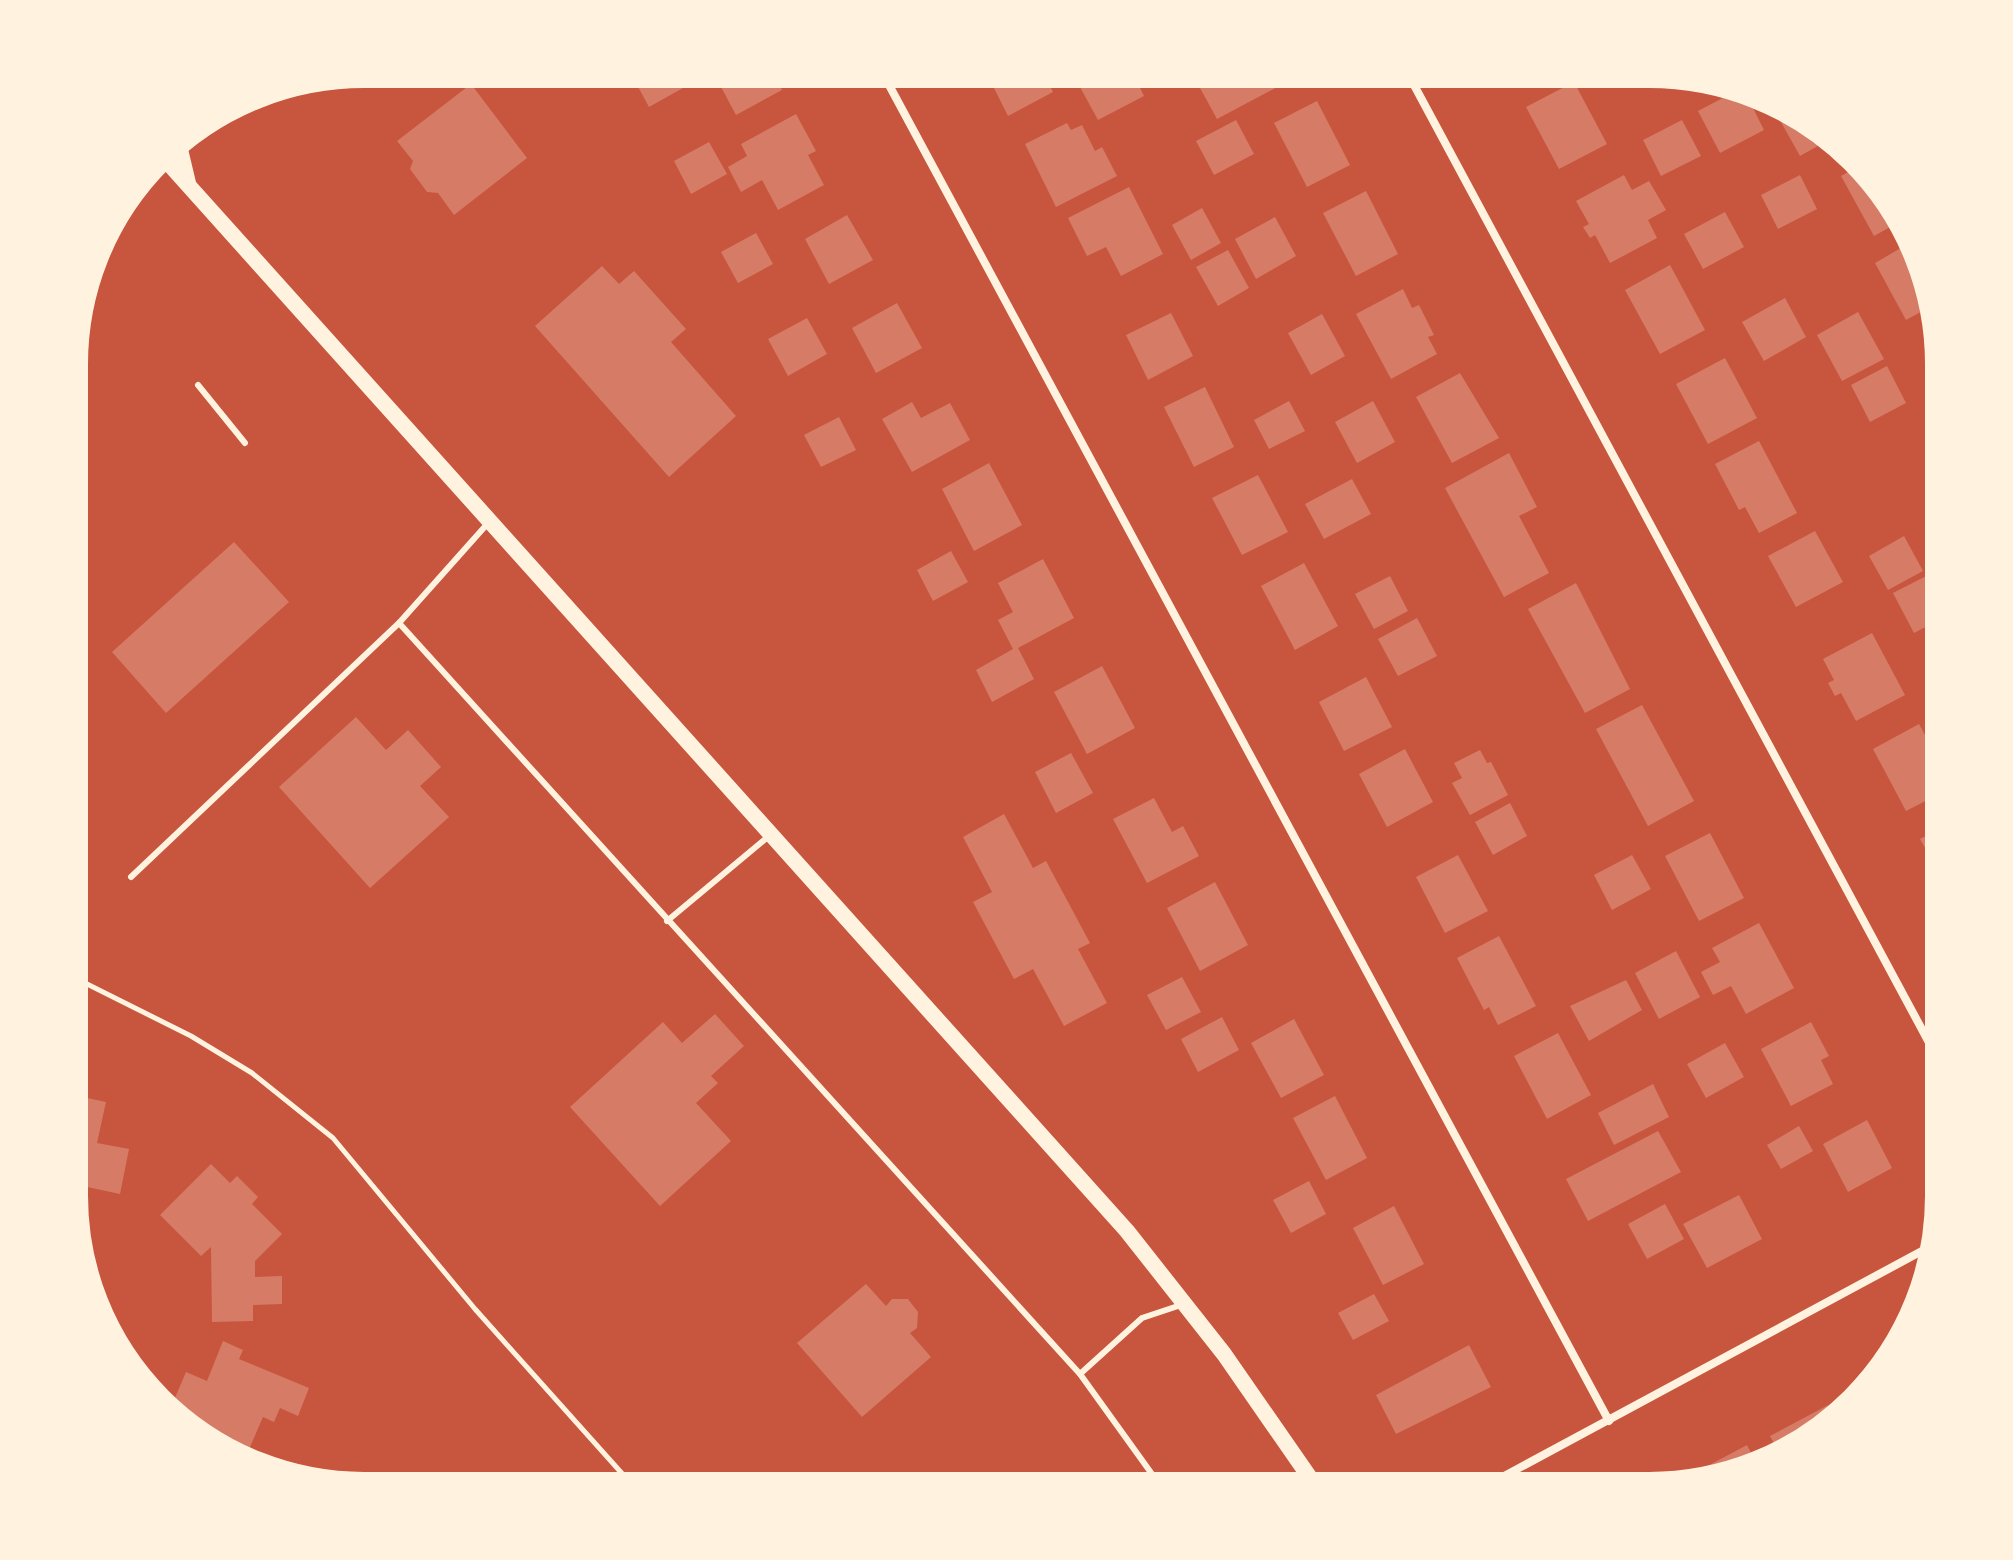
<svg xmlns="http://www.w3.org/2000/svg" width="2013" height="1560" viewBox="0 0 2013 1560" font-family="'DM Sans',sans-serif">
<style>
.building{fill:#d67c66}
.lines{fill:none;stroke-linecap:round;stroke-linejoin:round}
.path{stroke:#fff3e0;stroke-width:5}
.service{stroke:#fff3e0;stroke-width:6}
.minor{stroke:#fff3e0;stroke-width:8}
.secondary{stroke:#fff3e0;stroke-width:16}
.rim{fill:none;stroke:#fff3e0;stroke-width:4}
</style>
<rect width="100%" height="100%" fill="#c8553d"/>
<g class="building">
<path d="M630,72H674L683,88L649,107Z"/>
<path d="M713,72H773L782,90L736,115Z"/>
<path d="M986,72H1043L1053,92L1008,116Z"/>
<path d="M1109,72H1132L1144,96L1098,120L1080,87Z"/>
<path d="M1203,72H1276L1283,84L1217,119L1194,77Z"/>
<path d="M1620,73H1640L1625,81Z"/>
<path d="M1574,82L1607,144L1559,169L1526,107Z"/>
<path d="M471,84L527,158L454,215L438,193L427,192L410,169L413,161L397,141Z"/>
<path d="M1740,89L1744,90L1764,130L1720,153L1698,111Z"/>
<path d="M1317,101L1350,165L1307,187L1274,123Z"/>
<path d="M1786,110L1832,138L1800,156L1777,115Z"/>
<path d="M796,114L816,151L808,155L824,185L778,210L762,180L741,192L728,167L747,156L741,144Z"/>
<path d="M1236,120L1254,154L1214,175L1196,141Z"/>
<path d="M1682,120L1701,156L1661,176L1643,140Z"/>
<path d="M1067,123L1071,130L1082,125L1095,151L1102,147L1117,176L1056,207L1025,144Z"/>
<path d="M709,142L727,174L691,194L674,161Z"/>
<path d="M1859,166L1901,221L1874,236L1841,176Z"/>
<path d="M1624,175L1632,190L1649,181L1666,210L1648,220L1657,238L1610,263L1595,235L1590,238L1583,227L1589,224L1576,201Z"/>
<path d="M1800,175L1817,209L1778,229L1761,195Z"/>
<path d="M1129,187L1163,254L1121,276L1106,247L1087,256L1068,218Z"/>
<path d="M1366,191L1398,254L1356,276L1323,213Z"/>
<path d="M1202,208L1221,243L1191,260L1172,225Z"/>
<path d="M1725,212L1744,247L1703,269L1684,234Z"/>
<path d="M847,215L873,260L829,284L805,239Z"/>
<path d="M1275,217L1296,256L1256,279L1235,239Z"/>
<path d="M756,233L773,264L738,283L721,252Z"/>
<path d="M1913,241L1928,308L1906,320L1875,263Z"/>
<path d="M1228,250L1249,288L1218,306L1196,267Z"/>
<path d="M1670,265L1705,330L1660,354L1625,290Z"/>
<path d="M602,266L619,284L634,271L686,329L671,342L736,416L669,477L535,326Z"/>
<path d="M1403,289L1412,308L1419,305L1434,335L1428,337L1437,354L1391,379L1356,314Z"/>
<path d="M1785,298L1806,337L1764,361L1742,322Z"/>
<path d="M897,303L922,348L876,373L852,328Z"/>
<path d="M1858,312L1884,359L1842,381L1817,335Z"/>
<path d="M1171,313L1193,356L1148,380L1126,335Z"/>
<path d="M1322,314L1345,356L1311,375L1288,333Z"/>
<path d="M807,318L827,354L788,376L768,339Z"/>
<path d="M1725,358L1757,418L1708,444L1676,384Z"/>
<path d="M1887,366L1906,403L1870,422L1851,385Z"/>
<path d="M1460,373L1499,438L1452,463L1416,397Z"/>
<path d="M1205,387L1234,447L1194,467L1164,407Z"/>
<path d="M1289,401L1305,431L1269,449L1254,420Z"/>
<path d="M1373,401L1395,442L1357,463L1335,422Z"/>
<path d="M912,402L921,418L950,403L970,440L912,472L882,419Z"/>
<path d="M839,417L856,450L821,467L804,435Z"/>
<path d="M1759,441L1797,513L1759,533L1745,507L1739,510L1715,464Z"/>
<path d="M1509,453L1537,507L1519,516L1549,573L1504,597L1445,488Z"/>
<path d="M989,463L1022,525L974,551L942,489Z"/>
<path d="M1258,475L1288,532L1242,555L1212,498Z"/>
<path d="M1352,479L1371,514L1324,539L1305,504Z"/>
<path d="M1815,531L1843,582L1796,607L1768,556Z"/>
<path d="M1904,536L1923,571L1888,590L1869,556Z"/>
<path d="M234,542L289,602L166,713L112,652Z"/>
<path d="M951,551L968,582L933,601L917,570Z"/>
<path d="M1043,559L1074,618L1018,648L1034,679L992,702L976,670L1013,649L998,620L1013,612L998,583Z"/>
<path d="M1304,563L1338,626L1295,650L1261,586Z"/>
<path d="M1936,571L1941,580V619L1914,633L1893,593Z"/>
<path d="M1390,576L1408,611L1374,629L1355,594Z"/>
<path d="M1576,583L1630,689L1585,713L1528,609Z"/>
<path d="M1417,618L1437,656L1398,676L1378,639Z"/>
<path d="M1872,633L1905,695L1856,721L1841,693L1835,696L1828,683L1834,680L1823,659Z"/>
<path d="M1102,666L1135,728L1087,754L1054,692Z"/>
<path d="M1366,677L1392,727L1344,751L1319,702Z"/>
<path d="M1642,705L1694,801L1648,826L1596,729Z"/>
<path d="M356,717L386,750L408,730L441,767L420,786L449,817L370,888L279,787Z"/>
<path d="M1919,724L1941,764V793L1906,811L1873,749Z"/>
<path d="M1405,749L1433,802L1387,827L1359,774Z"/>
<path d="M1480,750L1487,763L1491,762L1508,795L1470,815L1452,783L1462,778L1454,763Z"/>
<path d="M1071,753L1093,793L1056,813L1035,772Z"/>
<path d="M1154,798L1172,832L1183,826L1199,856L1147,883L1113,819Z"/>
<path d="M1510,803L1527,836L1493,855L1475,822Z"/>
<path d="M1004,814L1033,868L1046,861L1090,943L1078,949L1107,1003L1064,1026L1033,969L1014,979L973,902L992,892L963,837Z"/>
<path d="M1941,828V876L1920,839Z"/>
<path d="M1710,833L1744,898L1699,921L1665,856Z"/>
<path d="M1458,855L1488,911L1445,933L1416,877Z"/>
<path d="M1632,855L1651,889L1612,910L1594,875Z"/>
<path d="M1215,882L1248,945L1200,971L1167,908Z"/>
<path d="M1759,923L1794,988L1746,1014L1731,986L1713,995L1701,972L1720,962L1712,948Z"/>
<path d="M1499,936L1536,1006L1498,1025L1489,1007L1484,1010L1457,958Z"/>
<path d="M1676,951L1700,997L1659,1019L1635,973Z"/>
<path d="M1182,977L1201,1012L1166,1030L1147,995Z"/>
<path d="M1626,980L1642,1010L1589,1041L1570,1006Z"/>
<path d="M715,1014L744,1046L711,1076L718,1083L696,1103L731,1141L660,1206L570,1107L663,1022L682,1043Z"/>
<path d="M1222,1017L1239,1050L1198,1072L1181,1039Z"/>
<path d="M1294,1019L1324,1075L1281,1098L1251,1043Z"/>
<path d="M1811,1022L1829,1056L1821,1060L1833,1084L1791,1106L1761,1049Z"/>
<path d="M1558,1033L1591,1095L1547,1119L1514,1056Z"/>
<path d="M1725,1043L1744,1077L1706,1098L1687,1064Z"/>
<path d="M1653,1084L1669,1117L1614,1145L1598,1113Z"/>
<path d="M73,1095L106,1102L97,1143L129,1149L120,1194L73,1184Z"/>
<path d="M1335,1096L1367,1158L1326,1180L1293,1118Z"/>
<path d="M1867,1120L1892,1168L1848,1192L1823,1144Z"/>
<path d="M1799,1126L1813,1151L1781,1169L1767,1145Z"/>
<path d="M1658,1131L1681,1172L1588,1221L1566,1179Z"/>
<path d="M211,1164L230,1183L237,1176L258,1197L252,1204L282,1234L255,1261V1277L282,1276V1304L253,1305V1321L212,1322L211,1247L201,1256L160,1215Z"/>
<path d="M1309,1181L1326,1214L1291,1233L1273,1200Z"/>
<path d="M1739,1195L1762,1239L1707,1268L1683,1224Z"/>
<path d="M1665,1204L1684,1239L1647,1259L1628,1224Z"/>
<path d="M1394,1206L1424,1264L1383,1285L1353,1228Z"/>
<path d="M866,1284L886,1306L892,1299H908L918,1312L917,1328L910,1333L931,1357L862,1417L797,1343Z"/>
<path d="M1374,1294L1389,1321L1353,1340L1338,1313Z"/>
<path d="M223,1341L243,1350L239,1359L309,1388L298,1416L280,1408L274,1422L263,1417L244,1461L169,1412L186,1372L207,1381Z"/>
<path d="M1469,1345L1491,1387L1396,1434L1376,1395Z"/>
<path d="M1845,1396L1849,1403L1781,1456L1770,1436Z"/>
<path d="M1747,1445L1756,1463L1684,1480L1683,1479Z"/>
<path d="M1036,1476L1043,1488H1019Z"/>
</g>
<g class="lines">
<path class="path" d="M73,977L191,1036L252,1073L333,1138L475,1309L635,1488"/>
<g class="service">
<path d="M198,385L245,443"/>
<path d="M399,623L489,522"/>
<path d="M131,877L399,623L1080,1374"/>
<path d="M667,921L769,836"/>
<path d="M1162,1488L1080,1374L1142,1318L1184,1304"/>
</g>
<g class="minor">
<path d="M882,72L1609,1421"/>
<path d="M1407,72L1940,1063"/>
<path d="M93,1293L108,1312L116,1337L113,1340"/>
<path d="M1482,1488L1933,1245"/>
</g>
<g class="secondary">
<path d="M178,141L188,183"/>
<path d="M162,156L1127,1231L1224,1354L1317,1488"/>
</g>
</g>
<path d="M0 0H2013V1560H0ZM364 86H1649A278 278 0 0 1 1927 364V1196A278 278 0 0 1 1649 1474H364A278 278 0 0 1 86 1196V364A278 278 0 0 1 364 86Z" fill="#fff3e0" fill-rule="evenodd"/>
<path class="rim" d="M364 86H1649A278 278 0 0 1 1927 364V1196A278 278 0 0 1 1649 1474H364A278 278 0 0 1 86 1196V364A278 278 0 0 1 364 86Z"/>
</svg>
